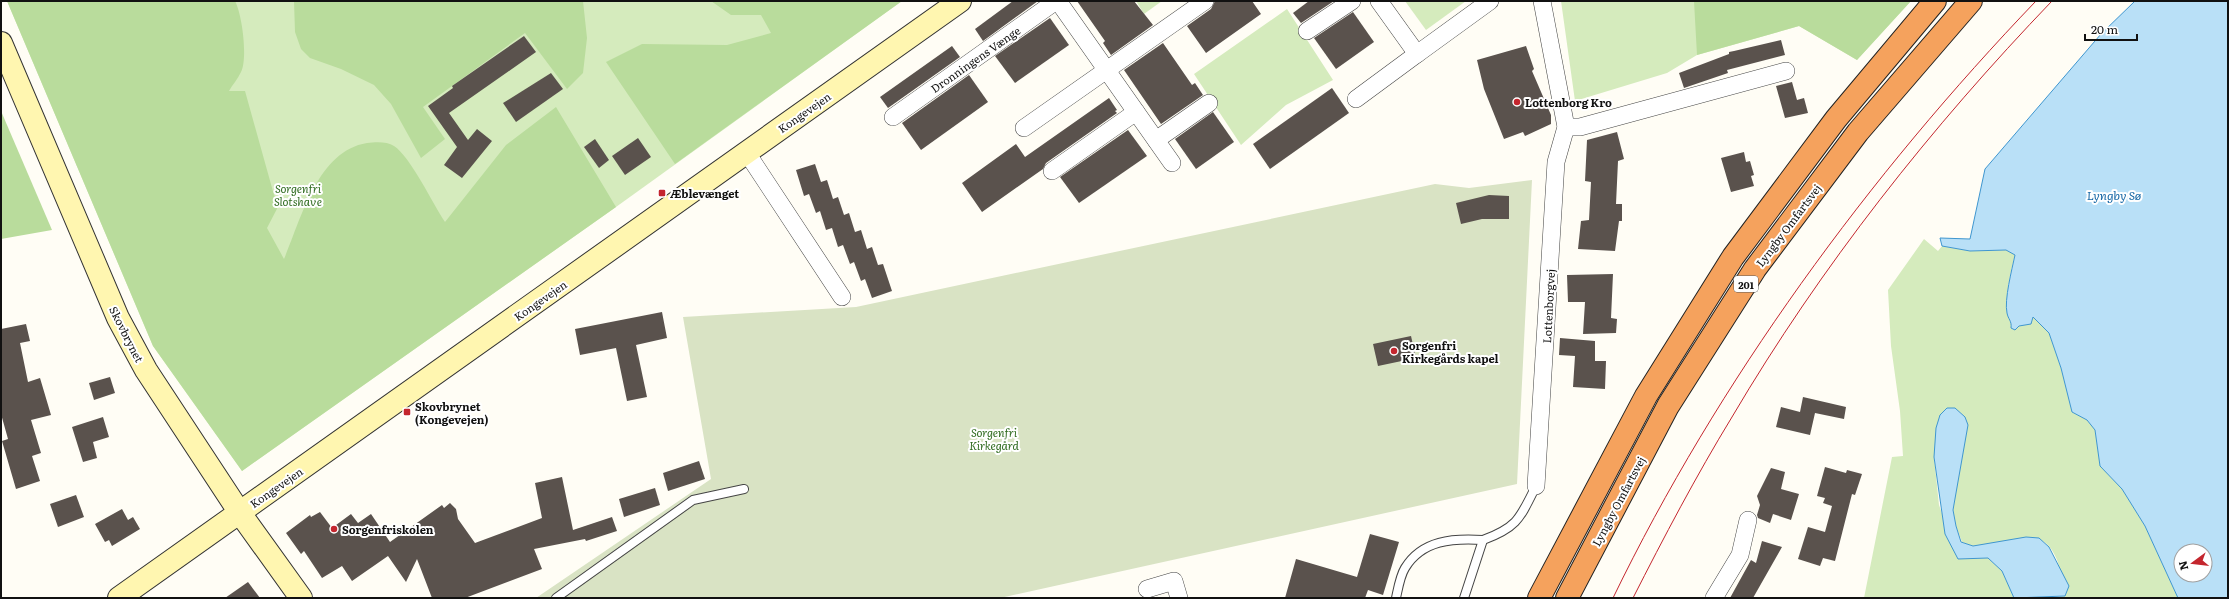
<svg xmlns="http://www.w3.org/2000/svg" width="2229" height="599" viewBox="0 0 2229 599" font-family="Literata,serif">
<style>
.green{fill:#d5ebbd}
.forest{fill:#b9dc9c}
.cemetery{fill:#d9e3c4}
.water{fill:#b9e0f7;stroke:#3f96cf;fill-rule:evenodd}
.building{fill:#5a524d}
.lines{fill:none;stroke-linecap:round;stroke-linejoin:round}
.lane-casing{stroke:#444;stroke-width:10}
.street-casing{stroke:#444;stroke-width:18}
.secondary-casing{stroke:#333;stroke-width:24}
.highway-casing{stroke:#222;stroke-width:24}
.lane{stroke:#fff;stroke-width:8}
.street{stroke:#fff;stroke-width:17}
.secondary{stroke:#fff6b0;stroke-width:22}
.highway{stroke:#f5a25d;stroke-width:22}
.tram{stroke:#c4262e;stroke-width:1}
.poi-dot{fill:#c4262e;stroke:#fff;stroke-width:1.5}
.labels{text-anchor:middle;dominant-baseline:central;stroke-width:4;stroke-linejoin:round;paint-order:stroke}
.shield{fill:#fff;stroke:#585858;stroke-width:1}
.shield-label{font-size:10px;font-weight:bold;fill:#111}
.street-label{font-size:11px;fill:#111;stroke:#fff}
.poi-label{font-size:11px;font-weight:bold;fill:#111;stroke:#fff;text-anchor:start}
.park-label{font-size:11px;font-style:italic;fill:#2f6b1f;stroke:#fff}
.water-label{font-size:12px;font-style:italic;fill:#1768a6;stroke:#fff}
</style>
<rect width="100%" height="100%" fill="#fffdf5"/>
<g class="green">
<path d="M7,1H902L616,207L242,471L153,346Z"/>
<path d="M1136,1H1162L1144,14Z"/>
<path d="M1405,1H1466L1426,30Z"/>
<path d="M1561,1H1911L1857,60L1799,26L1697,55L1667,73L1575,101Z"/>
<path d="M1287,9L1333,80L1286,105L1241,145L1194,74Z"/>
<path d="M1924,239L1938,251L1942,246L1970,251L2007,250L2015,255C2011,270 1998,320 2018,325C2022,326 2027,324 2030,324L2033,317L2049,333L2061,368L2072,412L2087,420L2095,430L2100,466L2122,489L2145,526L2178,598H2052L2065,596C2062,584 2061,571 2057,560C2041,518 2004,549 1973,546C1969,546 1965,543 1962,542L1956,526L1953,510L1965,417L1955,408H1947L1934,457L1939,505L1958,559L1988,558L2002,571L2014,598H1864L1892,457L1903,456L1900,411L1891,346L1888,290Z"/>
</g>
<g class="forest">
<path d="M7,1H235C242,14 248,58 241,72C238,79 232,85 229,91H245L274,195L280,203L267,228L284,259C301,220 317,151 367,143C375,142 387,141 394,146C410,156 433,204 445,222L506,145L556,107L616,207L242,471L153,346Z"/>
<path d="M294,1H583L587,38L583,73L567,89L525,33L423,107L445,139L421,158L391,104L374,85L341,69L310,58L301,49L295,32Z"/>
<path d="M711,1H902L675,164L606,62L642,44L727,45L771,33L761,15H731Z"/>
<path d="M1694,1H1911L1857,60L1799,26L1697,55Z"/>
<path d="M1,111L52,230L1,239Z"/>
</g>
<path class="cemetery" d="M1532,180L1517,484L1000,598H536L711,479L683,317L856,307L1435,184L1469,188Z"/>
<g class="water">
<path d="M2135,1H2228V598H2178L2145,526L2122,489L2100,466L2095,430L2087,420L2072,412L2061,368L2049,333L2033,317L2031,324L2019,326L2015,330L2011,328C2012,321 2008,319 2007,313C2004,300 2012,269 2015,255L2006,250L1970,251L1942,246L1940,238L1970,239L1985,169L2101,34ZM2181,551H2205V575H2181Z"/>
<path d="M1947,408H1955L1965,417L1968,425L1953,510L1956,526L1961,542L1973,546L2026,537L2039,538L2049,547L2069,586L2065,596L2014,598L2002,571L1988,558L1958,559L1945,534L1934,457L1936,428L1940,415Z"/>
</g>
<g class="building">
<path d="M1013,1H1038L983,41L975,29Z"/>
<path d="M1077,1H1134L1153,25L1111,55L1103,43L1105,41Z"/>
<path d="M1215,1H1252L1261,14L1206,53L1187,26L1211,9Z"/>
<path d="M1309,1H1334L1301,23L1293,13Z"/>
<path d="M1353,12L1374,42L1336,69L1314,38Z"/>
<path d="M1050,18L1069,45L1015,83L995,56Z"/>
<path d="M524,36L536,52L449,113L468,140L477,129L492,141L462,178L444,165L457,147L428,106L453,88L452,86Z"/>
<path d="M1781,40L1785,55L1727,70L1728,73L1684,88L1679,73L1729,54V52L1734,51Z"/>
<path d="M1163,43L1192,85L1195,83L1203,95L1161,124L1124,70Z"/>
<path d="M952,46L960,57L888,108L880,97Z"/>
<path d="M1526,46L1534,69L1532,71L1551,115V124L1525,136L1523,132L1504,139L1484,89L1477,60Z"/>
<path d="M551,73L563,89L516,122L503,103Z"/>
<path d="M969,75L988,102L921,150L902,123Z"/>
<path d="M1792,82L1797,100L1804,98L1808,113L1785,118L1776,86Z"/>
<path d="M1332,88L1349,113L1270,169L1253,144Z"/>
<path d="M1109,98L1117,110L1115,111L1117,113L1046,163L1043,169L982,212L962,183L1016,144L1025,157Z"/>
<path d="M1213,112L1234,142L1196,169L1175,139Z"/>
<path d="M1128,130L1147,156L1079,203L1060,177Z"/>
<path d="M1617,132L1624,159L1618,161L1616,204H1622V221H1619L1615,251L1578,249L1581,221L1589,220L1591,182L1585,181L1587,140Z"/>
<path d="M638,138L651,157L625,175L612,156Z"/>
<path d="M595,139L609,160L599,168L584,147Z"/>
<path d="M1744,152L1746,162L1750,161L1754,175L1751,176L1754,186L1731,192L1721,158Z"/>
<path d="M815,164L821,182L827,180L833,199L838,197L844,215L849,213L855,232L861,230L867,249L872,247L878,265L883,264L892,291L872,298L865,279L861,281L854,262L850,264L843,245L838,247L832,228L826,230L820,211L816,213L809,194L804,196L796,170Z"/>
<path d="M1489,195L1509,196V219H1482L1461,224L1456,203Z"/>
<path d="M1613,274L1611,318L1617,319L1616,333L1583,334L1585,302H1568L1567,275Z"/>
<path d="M662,312L667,338L636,345L647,397L627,401L616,348L580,355L575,329Z"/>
<path d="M26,324L30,341L20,343L28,382L40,378L51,415L31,420L41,453L32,456L40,481L16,489L2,441L8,439L1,414V329Z"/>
<path d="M1411,336L1416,358L1378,366L1373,344Z"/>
<path d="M1560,338L1595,341V361H1606L1605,389L1573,387L1575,356L1559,355Z"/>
<path d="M110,377L115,393L94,400L89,383Z"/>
<path d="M1803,397L1846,407L1844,419L1815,413L1810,435L1776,427L1781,407L1800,412Z"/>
<path d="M103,417L109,437L93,442L97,458L83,462L72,427Z"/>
<path d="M699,461L705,479L668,491L663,473Z"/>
<path d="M1825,467L1846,473L1847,470L1862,474L1855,495L1852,494L1835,561L1823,558L1820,566L1798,559L1808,527L1825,532L1832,506L1823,503L1825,498L1817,496Z"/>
<path d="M1771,468L1785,472L1781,489L1799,494L1791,520L1773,514L1770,523L1758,518L1757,515L1760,505L1757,496Z"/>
<path d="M562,477L573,530L612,517L617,531L586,541L585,539L534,549L542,569L465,598H432L417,559L406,582L388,556L352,581L342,566L322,578L304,551L301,554L286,533L310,515L311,517L320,512L332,528L351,514L358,523L371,514L390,542L442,505L444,508L450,503L456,509L458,519L475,543L542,518L535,483Z"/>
<path d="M655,488L660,505L624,517L619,499Z"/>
<path d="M76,495L84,517L58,527L50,504Z"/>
<path d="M122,509L128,520L133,517L140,529L112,546L109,540L105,542L95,524Z"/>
<path d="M1370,534L1399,542L1383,595L1368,590L1365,598H1285L1296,559L1357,577Z"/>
<path d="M1762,541L1782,547L1753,598H1730L1751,560L1756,563Z"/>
<path d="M248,582L260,598H225Z"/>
</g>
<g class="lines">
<defs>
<g id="lane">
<path d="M556,598L693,500L744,489"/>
<path d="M1396,598C1398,589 1400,576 1405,568C1422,540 1453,538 1483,540"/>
<path d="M1464,598L1483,540C1518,527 1520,518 1536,486"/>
</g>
<g id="street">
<path d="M1058,1L1172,163"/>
<path d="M1379,1L1417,54L1490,1"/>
<path d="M1307,31L1352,1"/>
<path d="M1356,99L1417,54"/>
<path d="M893,117L1056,1"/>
<path d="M1566,127H1580L1786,71"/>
<path d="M1024,128L1205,1"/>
<path d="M1156,140L1209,103"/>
<path d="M747,153L842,297"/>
<path d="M1052,171L1136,112"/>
<path d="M1536,486L1556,162L1566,127L1542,1"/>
<path d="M1147,589L1174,581L1179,598"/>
<path d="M1714,598L1740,555L1748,520"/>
</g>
<g id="secondary">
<path d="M1,43L118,318L146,370L240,513L301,598"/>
<path d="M119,598L960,1"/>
</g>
<g id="highway">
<path d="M1539,598L1646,396L1733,257L1836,119L1935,1"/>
<path d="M1567,598L1668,406L1755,269L1858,132L1971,1"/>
</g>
</defs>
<use href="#lane" class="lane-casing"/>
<use href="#street" class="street-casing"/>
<use href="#secondary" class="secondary-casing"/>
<use href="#highway" class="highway-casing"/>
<use href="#lane" class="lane"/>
<use href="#street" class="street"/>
<use href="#secondary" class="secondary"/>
<use href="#highway" class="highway"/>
<g class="tram">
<path d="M1613,598C1718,381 1869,175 2036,1"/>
<path d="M1633,598C1664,537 1696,476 1732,417C1821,266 1931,127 2052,1"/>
</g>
</g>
<g class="poi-dot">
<circle cx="1517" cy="102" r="4"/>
<rect x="658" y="189" width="8" height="8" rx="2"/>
<circle cx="1394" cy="351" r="4"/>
<rect x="403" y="408" width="8" height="8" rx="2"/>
<circle cx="334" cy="529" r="4"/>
</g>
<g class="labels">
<rect class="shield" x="1734" y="276" width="24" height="16" rx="3"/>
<g class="shield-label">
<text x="1746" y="284">201</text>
</g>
<g class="street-label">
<text transform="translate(975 59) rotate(-35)">Dronningens Vænge</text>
<text transform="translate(804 112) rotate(-35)">Kongevejen</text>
<text transform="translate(1788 225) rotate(-53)">Lyngby Omfartsvej</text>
<text transform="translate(540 300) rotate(-35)">Kongevejen</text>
<text transform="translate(1548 306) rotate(-87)">Lottenborgvej</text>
<text transform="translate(127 334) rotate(63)">Skovbrynet</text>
<text transform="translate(276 487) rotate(-35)">Kongevejen</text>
<text transform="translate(1618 501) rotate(-62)">Lyngby Omfartsvej</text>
</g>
<g class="poi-label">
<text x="1525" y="102">Lottenborg Kro</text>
<text x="670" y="193">Æblevænget</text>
<text x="1402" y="345">Sorgenfri<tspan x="1402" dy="13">Kirkegårds kapel</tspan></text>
<text x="415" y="406">Skovbrynet<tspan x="415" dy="13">(Kongevejen)</tspan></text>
<text x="342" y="529">Sorgenfriskolen</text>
</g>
<g class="park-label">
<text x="298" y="188">Sorgenfri<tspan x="298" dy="13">Slotshave</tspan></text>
<text x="994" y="432">Sorgenfri<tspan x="994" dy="13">Kirkegård</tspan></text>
</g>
<g class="water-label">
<text x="2114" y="195">Lyngby Sø</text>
</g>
</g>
<rect width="2229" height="599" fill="none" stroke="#111111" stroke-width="4"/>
<g transform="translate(2193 563) rotate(255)"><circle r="19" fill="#ffffff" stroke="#a0a0a0"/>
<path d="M0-3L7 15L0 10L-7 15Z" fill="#c4262e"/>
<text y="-6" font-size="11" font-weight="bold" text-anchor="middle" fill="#111111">N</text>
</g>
<path d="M2085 34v6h52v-6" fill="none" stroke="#111111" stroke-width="2"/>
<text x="2091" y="34" font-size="12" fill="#111111" stroke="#ffffff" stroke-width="3" paint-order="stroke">20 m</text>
</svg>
